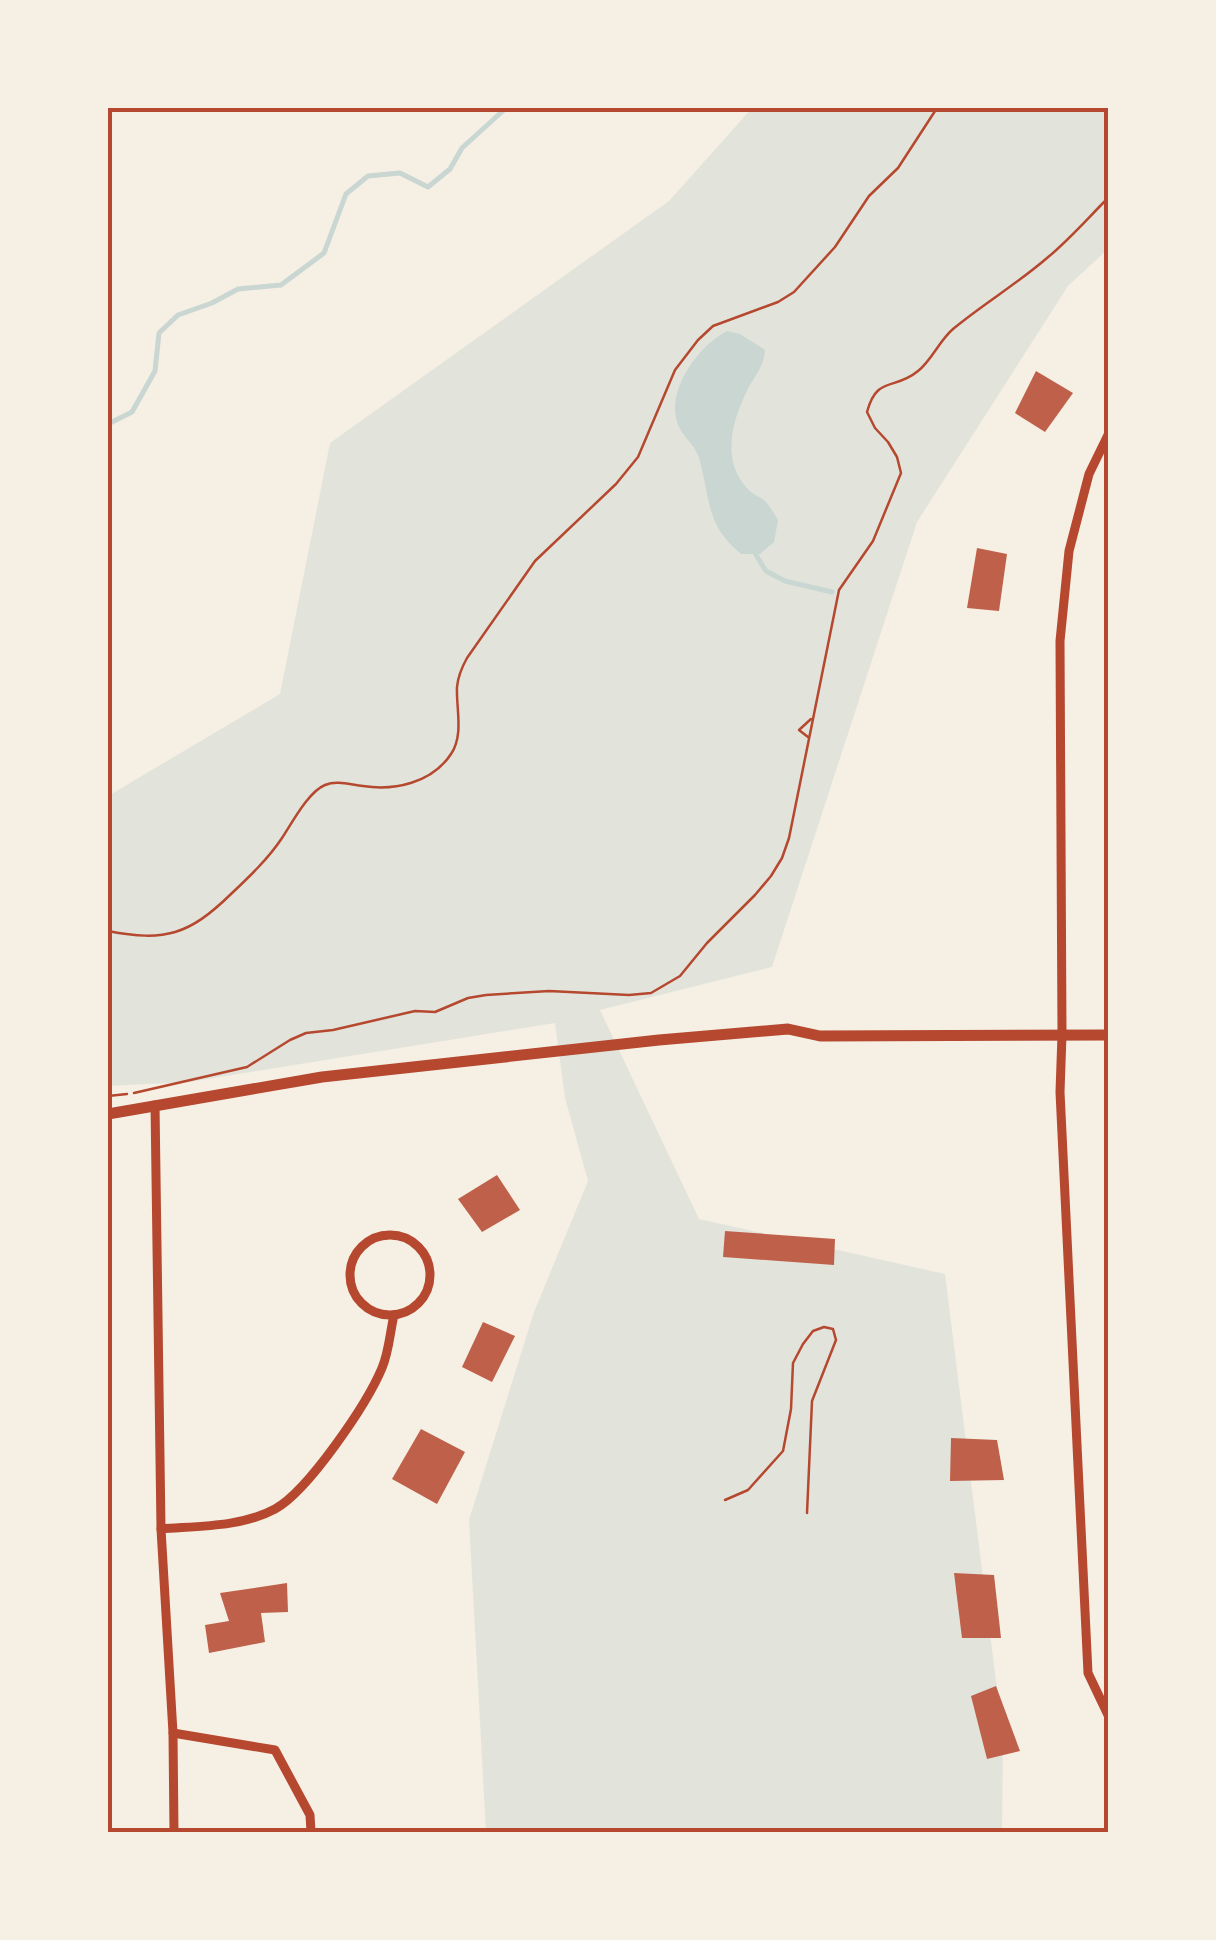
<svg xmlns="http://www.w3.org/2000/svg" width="1216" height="1940" viewBox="0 0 1216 1940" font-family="Raleway,sans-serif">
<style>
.green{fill:#e2e4dc}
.water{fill:#c9d6d2}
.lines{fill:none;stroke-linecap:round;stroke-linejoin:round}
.stream{stroke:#c9d6d2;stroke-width:5}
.building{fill:#bf614a}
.path{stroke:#b5482f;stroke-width:2.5}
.minor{stroke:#b5482f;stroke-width:9}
.tertiary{stroke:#b5482f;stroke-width:11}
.neatline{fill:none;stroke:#b5482f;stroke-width:4}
</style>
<rect width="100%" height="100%" fill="#f6efe4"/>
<path class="green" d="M752,108H1108V249L1068,286L917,522L772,967L600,1010L699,1219L945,1274L1003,1737L1002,1832H486L469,1520L534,1312L588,1181L565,1098L555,1023L189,1082L108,1086V796L280,694L330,443L669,201Z"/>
<path class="water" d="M727,331L740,334L765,350C764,368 753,377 746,393C731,424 721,464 750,491C751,493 763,499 764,500C769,505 774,513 778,520L774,542L760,554H741C713,530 711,514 704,479C702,471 701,462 698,455C693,443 681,435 677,422C667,389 698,346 727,331Z"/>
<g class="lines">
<g class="stream">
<path d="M108,424L132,412L155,371L159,333L178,315L212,303L238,289L281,285L324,253L346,194L368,176L400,173L428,187L450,169L462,148L506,108"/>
<path d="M756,555L766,571L785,581L832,592"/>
</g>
</g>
<g class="building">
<path d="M1036,371L1073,393L1045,432L1015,413Z"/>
<path d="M977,548L1007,554L999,611L967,608Z"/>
<path d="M497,1175L520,1210L482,1232L458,1199Z"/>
<path d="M725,1231L835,1239L834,1265L723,1257Z"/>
<path d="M483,1322L515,1336L492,1382L462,1367Z"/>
<path d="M421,1429L465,1452L437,1504L392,1479Z"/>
<path d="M951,1438L997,1440L1004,1480L950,1481Z"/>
<path d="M954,1573L994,1575L1001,1638H962Z"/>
<path d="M287,1583L288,1612L261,1613L265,1642L209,1653L205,1625L229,1621L220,1593Z"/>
<path d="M996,1686L1020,1751L987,1759L971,1696Z"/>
</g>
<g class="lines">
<g class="path">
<path d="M808,737L799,730L811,719"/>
<path d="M108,931C165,942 189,935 231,894C249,877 268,859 282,838C292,823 308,792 325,785C337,780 351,785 363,786C394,791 432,783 451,754C464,735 456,708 457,687C458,676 462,667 467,658L535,561L616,484L638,457L675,370L698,340L713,326L778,302L794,292L835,247L869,196L898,168L937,108"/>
<path d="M134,1093L247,1067L290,1040L306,1033L333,1030L415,1011L435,1012L468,998L486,995L549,991L629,995L651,993L680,976L707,943L755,895L771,876L782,858L789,838L839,590L873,541L901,473L897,457L888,442L875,428L867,412C877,375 894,391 918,371C932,360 939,341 953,329C983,304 1017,284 1047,258C1069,240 1088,218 1108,198"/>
<path d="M108,1096L127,1094"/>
<path d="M725,1500L748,1490L783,1451L791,1409L793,1363L803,1344L813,1331L824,1327L833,1329L836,1340L812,1401L807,1513"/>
</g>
<g class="minor">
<path d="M1108,435L1089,474L1069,551L1060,641L1062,1035L1060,1092L1088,1673L1108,1715"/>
<path d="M155,1105L161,1529L173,1733L174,1832"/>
<circle cx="390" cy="1275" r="40"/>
<path d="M161,1529C198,1526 242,1527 275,1509C308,1491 367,1404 382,1368C389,1352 390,1332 394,1315"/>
<path d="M173,1733L275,1750L310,1815L311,1832"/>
</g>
<path class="tertiary" d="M108,1114L322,1077L659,1040L788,1029L820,1036L1108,1035"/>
</g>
<rect width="1216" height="1940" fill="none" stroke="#f6efe4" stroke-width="220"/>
<rect x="110" y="110" width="996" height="1720" class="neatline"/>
</svg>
